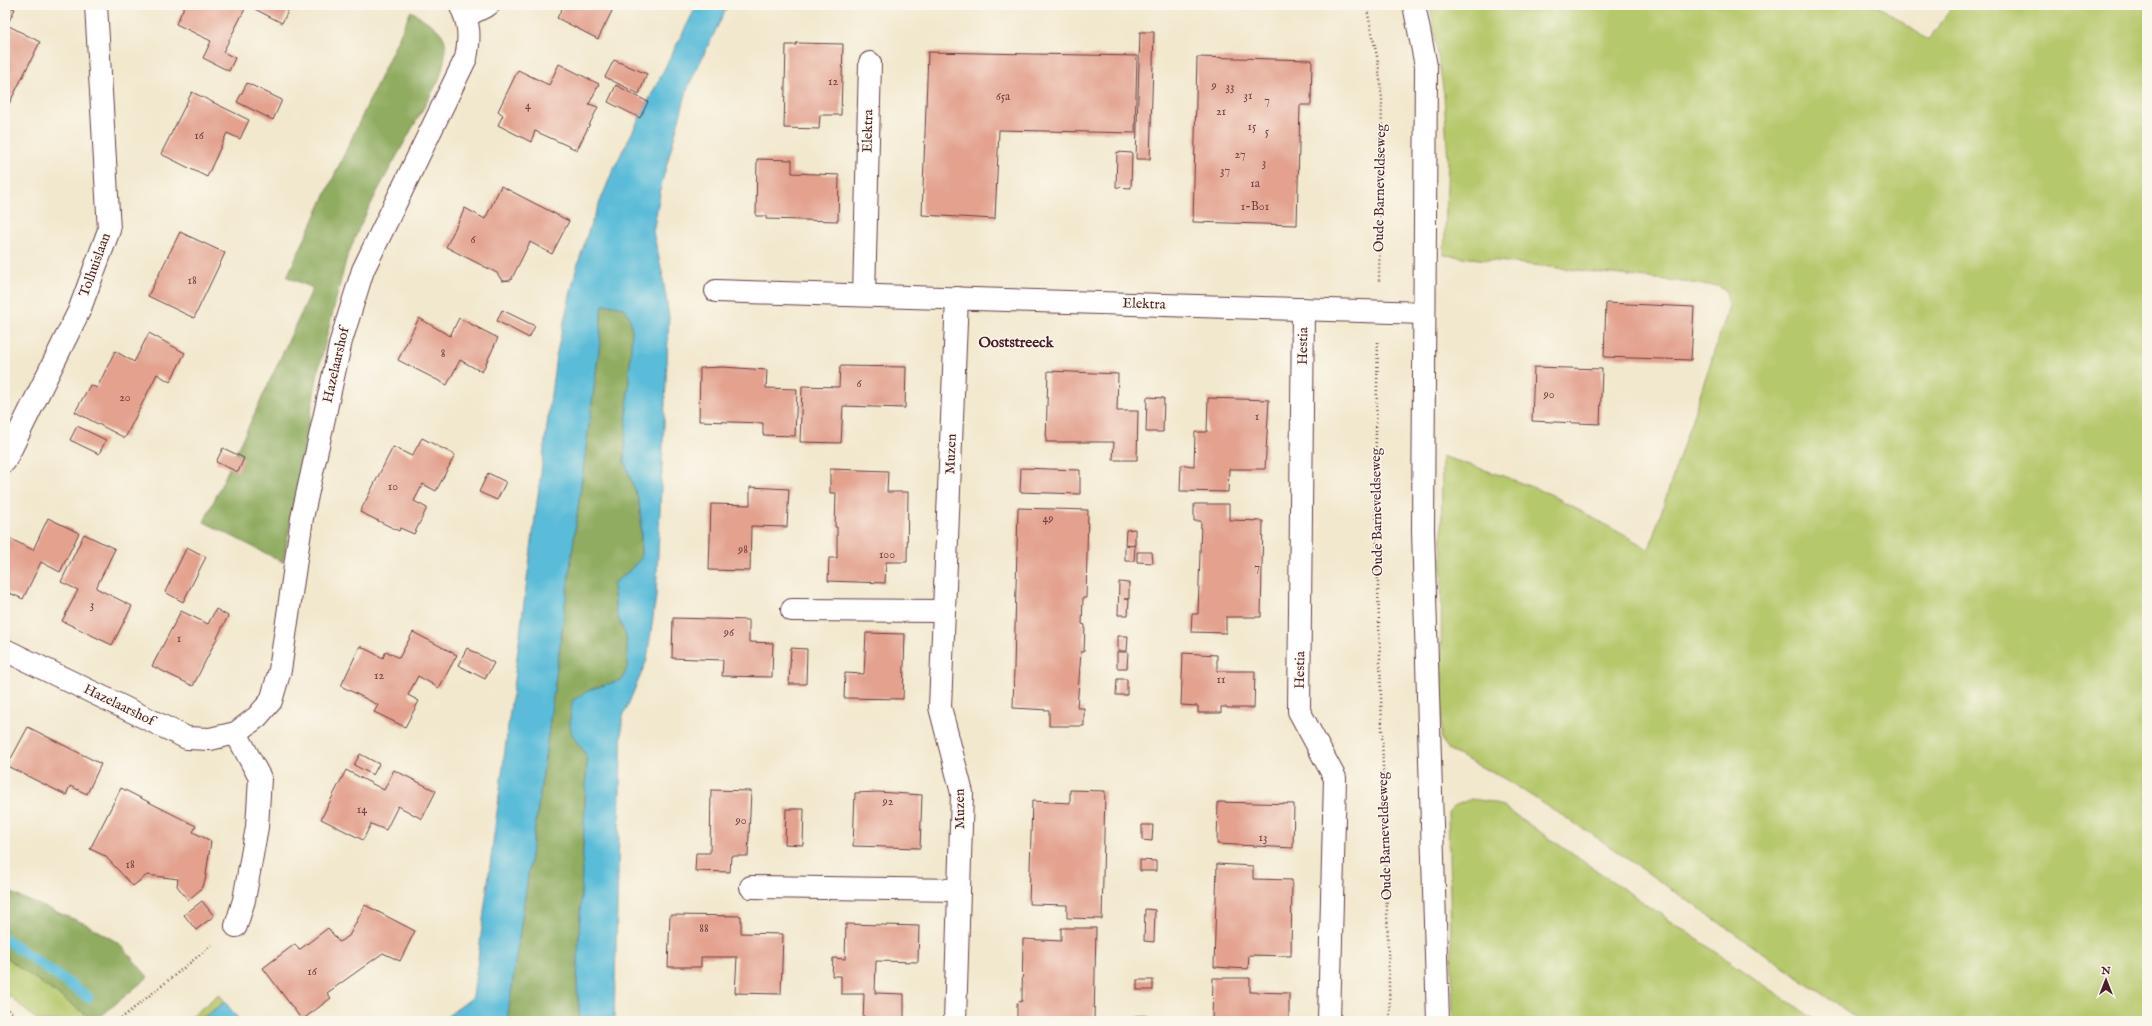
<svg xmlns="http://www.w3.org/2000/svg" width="2152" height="1026" viewBox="0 0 2152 1026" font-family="'IM FELL English',serif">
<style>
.green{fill:#b6c86c;stroke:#80744c}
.forest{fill:#90ac60;stroke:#6d6646}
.water{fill:#5abcd8;stroke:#526e82}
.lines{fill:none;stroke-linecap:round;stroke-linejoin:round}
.stream{stroke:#5abcd8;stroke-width:11}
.building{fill:#e3a18e}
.minor-casing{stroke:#633d43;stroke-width:24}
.path{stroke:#633d43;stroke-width:2.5;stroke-dasharray:1 3;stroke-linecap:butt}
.minor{stroke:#fff;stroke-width:22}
.labels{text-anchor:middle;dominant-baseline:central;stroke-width:3;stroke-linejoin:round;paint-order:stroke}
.number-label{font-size:12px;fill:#704044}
.street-label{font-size:14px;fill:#4a1f2b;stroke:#fbf7ec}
.neighbourhood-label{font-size:15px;font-weight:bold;fill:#4a1f2b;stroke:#fbf7ec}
</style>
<rect width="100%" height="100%" fill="#fbf7ec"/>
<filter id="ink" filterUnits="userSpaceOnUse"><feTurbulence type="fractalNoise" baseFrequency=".025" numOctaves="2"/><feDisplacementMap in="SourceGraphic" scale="8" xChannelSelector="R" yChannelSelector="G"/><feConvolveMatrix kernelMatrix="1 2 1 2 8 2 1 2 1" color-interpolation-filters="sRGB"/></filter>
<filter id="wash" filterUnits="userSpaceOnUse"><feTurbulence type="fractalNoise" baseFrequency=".012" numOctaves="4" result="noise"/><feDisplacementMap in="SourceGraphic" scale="16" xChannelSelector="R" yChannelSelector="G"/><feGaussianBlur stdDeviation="0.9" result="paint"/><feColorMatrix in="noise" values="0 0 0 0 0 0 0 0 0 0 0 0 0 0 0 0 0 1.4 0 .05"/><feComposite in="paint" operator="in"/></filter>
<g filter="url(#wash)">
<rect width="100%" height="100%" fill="#f2e8ce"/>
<g class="green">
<path d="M1430,5H1877L1928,40L1954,5H2147V1021H1861L1596,837L1505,779L1450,751L1441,739L1442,456L1503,476L1550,494L1649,549L1728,310L1726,291L1718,286L1444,255L1448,162L1444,95Z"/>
<path d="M1471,799L1493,802L1505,808L1817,1021H1453L1448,812L1454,806Z"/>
<path d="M5,957L95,1021H38L5,992Z"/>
<path d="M219,994L225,1002L198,1021H186Z"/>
</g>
<g class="forest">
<path d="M411,11C448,35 452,36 439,80L379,188L359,228L346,260L319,367L283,562L204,522L313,288L287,277Z"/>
<path d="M603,305C625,304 630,310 632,331L624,460L639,501L641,520V558L630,570L613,584L616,613L626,636L628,666L622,681L591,689L575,739L586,751L587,760L577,983L580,1021H507L544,765L600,342L601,312Z"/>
<path d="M5,889L22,898L86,924L120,944L148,977L95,1021L5,957Z"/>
</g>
<g class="water">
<path d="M697,5H728L688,87L662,182L653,232L662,272L669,317L656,596L647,660L622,719L614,1021H580L577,983L587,760C585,751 582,748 576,741C567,729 570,713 573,700L591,689L622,680L628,666L626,636L616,613L613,584L630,570L641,558V520L639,501L624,460L632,331C630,310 625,304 603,305L601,312L600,342L544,765L507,1021H441L473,997L556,356L576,270L589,229L613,170Z"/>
<path d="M225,1002L240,1021H198Z"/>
</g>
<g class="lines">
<path class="stream" d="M5,939L88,997"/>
</g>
<g id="blocks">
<g class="building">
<path d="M5,5L15,9L7,25L40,42L5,112Z"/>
<path d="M185,5H291L282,23L247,5L223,52L235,58L229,71L203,58L211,41L176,24Z"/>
<path d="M564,5H615L598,39L557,18Z"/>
<path d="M1140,32H1154L1150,159H1136Z"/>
<path d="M796,43L843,44L841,115H820L819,129L784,128L786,45H796Z"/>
<path d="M928,52L1137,56L1135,133L999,130L995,219L922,215Z"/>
<path d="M1197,57L1312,60L1311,105H1300L1297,225L1193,222Z"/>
<path d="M614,60L647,74L639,94L605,77Z"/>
<path d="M559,64L599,84L589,104L598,107L577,150L535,131L531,142L498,125L503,115L498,111L518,70L549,85Z"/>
<path d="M247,83L282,100L273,120L237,102Z"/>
<path d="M616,85L648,102L640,118L608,102Z"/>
<path d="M192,92L249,120L240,139L227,133L207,177L161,154Z"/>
<path d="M1117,152L1132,153L1131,188L1116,187Z"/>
<path d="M757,159L792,160V173L839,175L838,221L766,219V216H756Z"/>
<path d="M501,186L569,221L552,254L530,242L511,280L502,281L497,273L446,247L465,208L485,219Z"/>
<path d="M180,232L225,253L194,318L148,296Z"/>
<path d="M1606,303L1694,307L1691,360L1604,357Z"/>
<path d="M502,310L535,326L529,338L497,321Z"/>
<path d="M419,318L450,336L459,318L498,338L482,372L460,360L447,385L398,360Z"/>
<path d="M149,333L185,353L170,382L157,374L125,438L75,412L90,385L97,388L115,351L134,362Z"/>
<path d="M840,366L906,367L905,408L843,406L841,443L800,442L802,386L839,387Z"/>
<path d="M723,367L767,370L766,388L797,389L795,436L763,435V423L699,421L700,368Z"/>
<path d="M1534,367L1602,369L1600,424L1532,421Z"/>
<path d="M1048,371L1118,374L1117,411H1138L1137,460H1113L1114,442H1046Z"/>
<path d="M1147,397L1164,398L1163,432H1146Z"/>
<path d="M1208,398L1269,400L1265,469H1229L1228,492L1180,491L1181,465L1194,466L1195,432H1207Z"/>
<path d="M77,426L106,440L99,454L70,440Z"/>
<path d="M422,438L455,455L436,491L423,484L414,501L427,508L414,534L400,528L399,531L360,512L393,447L412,456Z"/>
<path d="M223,448L244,458L238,472L216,462Z"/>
<path d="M1021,468L1080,470V494L1020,492Z"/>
<path d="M830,469L888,471L887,492H908L907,562H886L885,583L828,581L829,558H837V527H835L836,493H830Z"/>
<path d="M488,473L506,482L497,500L479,492Z"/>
<path d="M750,487L789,489L787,527L751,526L750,571L709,570L711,504L750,505Z"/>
<path d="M1194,504H1229V520L1263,521L1261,617H1226V633L1191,632L1192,614H1198L1200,553L1201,521H1194Z"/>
<path d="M1018,508L1088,510L1086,598H1083L1082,624L1085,625L1084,652H1081L1077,708H1084V726H1049V710L1013,708Z"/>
<path d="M48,518L79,533L60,572L41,562L23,599L5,591V536L33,550Z"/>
<path d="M1135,529V545L1125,544L1126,530Z"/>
<path d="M84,534L115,549L96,588L132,606L112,645L62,621L78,590L61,582Z"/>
<path d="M1125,545L1135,546L1134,561H1125Z"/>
<path d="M187,547L206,557L183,602L165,592Z"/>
<path d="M1137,552H1152L1153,563L1137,562Z"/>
<path d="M1119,582L1129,583V599H1124H1129L1128,615H1118Z"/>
<path d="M216,609L228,616L193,686L152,666L181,611L208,624Z"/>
<path d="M673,618L749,620V642L773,643L772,677L722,676L723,660L672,658Z"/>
<path d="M413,632L457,655L439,688L418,676L408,695L419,701L405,727L374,712L378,705L341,686L360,646L383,658L386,651L399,658Z"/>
<path d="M866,633L905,634L903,699L844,698L845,673L864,674Z"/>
<path d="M1118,636H1128L1127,651H1118Z"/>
<path d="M467,648L494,663L485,679L458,665Z"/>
<path d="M791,648L807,649L806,684H789Z"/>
<path d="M1117,652H1128L1127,668H1117Z"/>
<path d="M1183,653L1217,655V671H1255L1254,708H1227V707H1221V713H1198V706L1181,705Z"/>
<path d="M1117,679H1127V695H1116Z"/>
<path d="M28,727L101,764L87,794L70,786L66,795L7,766Z"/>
<path d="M360,754L379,764L373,775L354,765Z"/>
<path d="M346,770L384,790L394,770L436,791L422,819L398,806L386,830L371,824L363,840L321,819Z"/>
<path d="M121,788L196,826L193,832L211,841L205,881L200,890L188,900L177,886L178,879L147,875L133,886L105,856L90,849Z"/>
<path d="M711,790L751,791L748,856H731L730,872L695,871L696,853H710Z"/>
<path d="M1070,790L1105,791L1102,919L1067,918V905L1029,904L1032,801L1070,803Z"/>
<path d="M878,792L922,795L920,848L853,846L855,793Z"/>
<path d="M1218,802L1294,804L1293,848L1217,844Z"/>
<path d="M786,809H804L803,845L785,844Z"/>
<path d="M1142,825H1153L1152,841L1142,840Z"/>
<path d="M1140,860L1156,861V871H1140Z"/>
<path d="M1217,864L1253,866V879L1292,880L1291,956L1249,955L1248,969L1214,967Z"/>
<path d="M202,901L214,916L196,930L184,915Z"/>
<path d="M365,905L415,931L400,961L383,953L327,993L331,998L302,1020L263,968L295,944L299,950L328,928L339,942L349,936Z"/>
<path d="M1145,909L1155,910L1154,942L1144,941Z"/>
<path d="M670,915L741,916V933L783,934L781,994L735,993L737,957H701V967H668Z"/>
<path d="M846,924L919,926L918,962L876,961L875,993L904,994V1021H863L864,994H841V976H832L833,958L845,959Z"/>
<path d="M1061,928H1096L1094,1021H1017V1003L1022,1001L1023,939L1061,941Z"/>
<path d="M1213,978H1250V992L1289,993V1021H1212Z"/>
<rect x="1137" y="980" width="16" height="10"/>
<rect x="1137" y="1016" width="11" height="5"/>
</g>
</g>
</g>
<g filter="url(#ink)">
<use href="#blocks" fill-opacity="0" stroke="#633d43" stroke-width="1"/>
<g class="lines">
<defs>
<g id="minor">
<path d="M1414,5L1426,66L1423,531L1438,1021"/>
<path d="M466,16L488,5"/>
<path d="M716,291L1424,313"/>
<path d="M864,295L870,63"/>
<path d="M1303,309L1299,711L1335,778L1329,1021"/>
<path d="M5,461L79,311L109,230L96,5"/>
<path d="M792,610L944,611"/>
<path d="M5,650L187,738L210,739L236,733L257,717L271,701L280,670L302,518L341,341L363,270L466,58C470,38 470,23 460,5"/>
<path d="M751,887L959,890"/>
<path d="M236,926L244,900L257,827L260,778L236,733"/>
<path d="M955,1021L962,793L940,707L957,298"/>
</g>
</defs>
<use href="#minor" class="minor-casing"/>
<g class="path">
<path d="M1366,5L1378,61L1382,99L1379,281"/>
<path d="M1378,342L1375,477L1390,1021"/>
<path d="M5,1007L21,1021"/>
<path d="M118,1021L212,945"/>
</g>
<use href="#minor" class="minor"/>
</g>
</g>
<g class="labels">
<g class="number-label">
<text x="833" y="81">12</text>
<text x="1214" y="85">9</text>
<text x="1230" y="86">33</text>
<text x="1248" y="95">31</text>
<text x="1003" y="96">65a</text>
<text x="1267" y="100">7</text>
<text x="528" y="105">4</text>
<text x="1221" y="111">21</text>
<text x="1252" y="126">15</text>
<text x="1267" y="131">5</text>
<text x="199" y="135">16</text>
<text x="1240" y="154">27</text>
<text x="1264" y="162">3</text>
<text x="1225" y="170">37</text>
<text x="1255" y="183">1a</text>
<text x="1255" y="206">1-B01</text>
<text x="473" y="239">6</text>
<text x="192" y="280">18</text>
<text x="443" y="353">8</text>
<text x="859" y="383">6</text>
<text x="1549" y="394">90</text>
<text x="125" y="397">20</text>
<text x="1257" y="416">1</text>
<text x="393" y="486">10</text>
<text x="1048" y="518">49</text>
<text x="743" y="549">98</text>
<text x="887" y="554">100</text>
<text x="1257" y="567">7</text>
<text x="92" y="604">3</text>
<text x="729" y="632">96</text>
<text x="179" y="638">1</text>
<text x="379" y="675">12</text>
<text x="1221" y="679">11</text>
<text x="888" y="801">92</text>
<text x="362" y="809">14</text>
<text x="741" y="820">90</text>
<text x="1263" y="837">13</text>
<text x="130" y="864">18</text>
<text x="704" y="928">88</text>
<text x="312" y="971">16</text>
</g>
<g class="street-label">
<text transform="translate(868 131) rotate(-89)">Elektra</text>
<text transform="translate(1380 188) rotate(-89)">Oude Barneveldseweg</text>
<text transform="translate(95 265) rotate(-70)">Tolhuislaan</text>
<text transform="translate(1144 304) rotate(2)">Elektra</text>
<text transform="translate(1303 346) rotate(-89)">Hestia</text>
<text transform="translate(336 365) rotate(-77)">Hazelaarshof</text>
<text transform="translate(951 454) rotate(-88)">Muzen</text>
<text transform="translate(1377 512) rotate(-91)">Oude Barneveldseweg</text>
<text transform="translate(1300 670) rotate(-89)">Hestia</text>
<text transform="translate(119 705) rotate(26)">Hazelaarshof</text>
<text transform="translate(960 809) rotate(-91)">Muzen</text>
<text transform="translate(1385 836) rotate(-92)">Oude Barneveldseweg</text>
</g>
<g class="neighbourhood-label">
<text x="1016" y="342">Ooststreeck</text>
</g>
</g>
<rect width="2152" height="1026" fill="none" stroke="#fbf7ec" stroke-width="20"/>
<g transform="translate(2106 980)" stroke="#fbf7ec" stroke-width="3" paint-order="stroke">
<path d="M0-3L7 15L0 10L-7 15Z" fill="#4a1f2b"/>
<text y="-6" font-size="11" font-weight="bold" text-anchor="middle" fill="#4a1f2b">N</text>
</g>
</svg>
